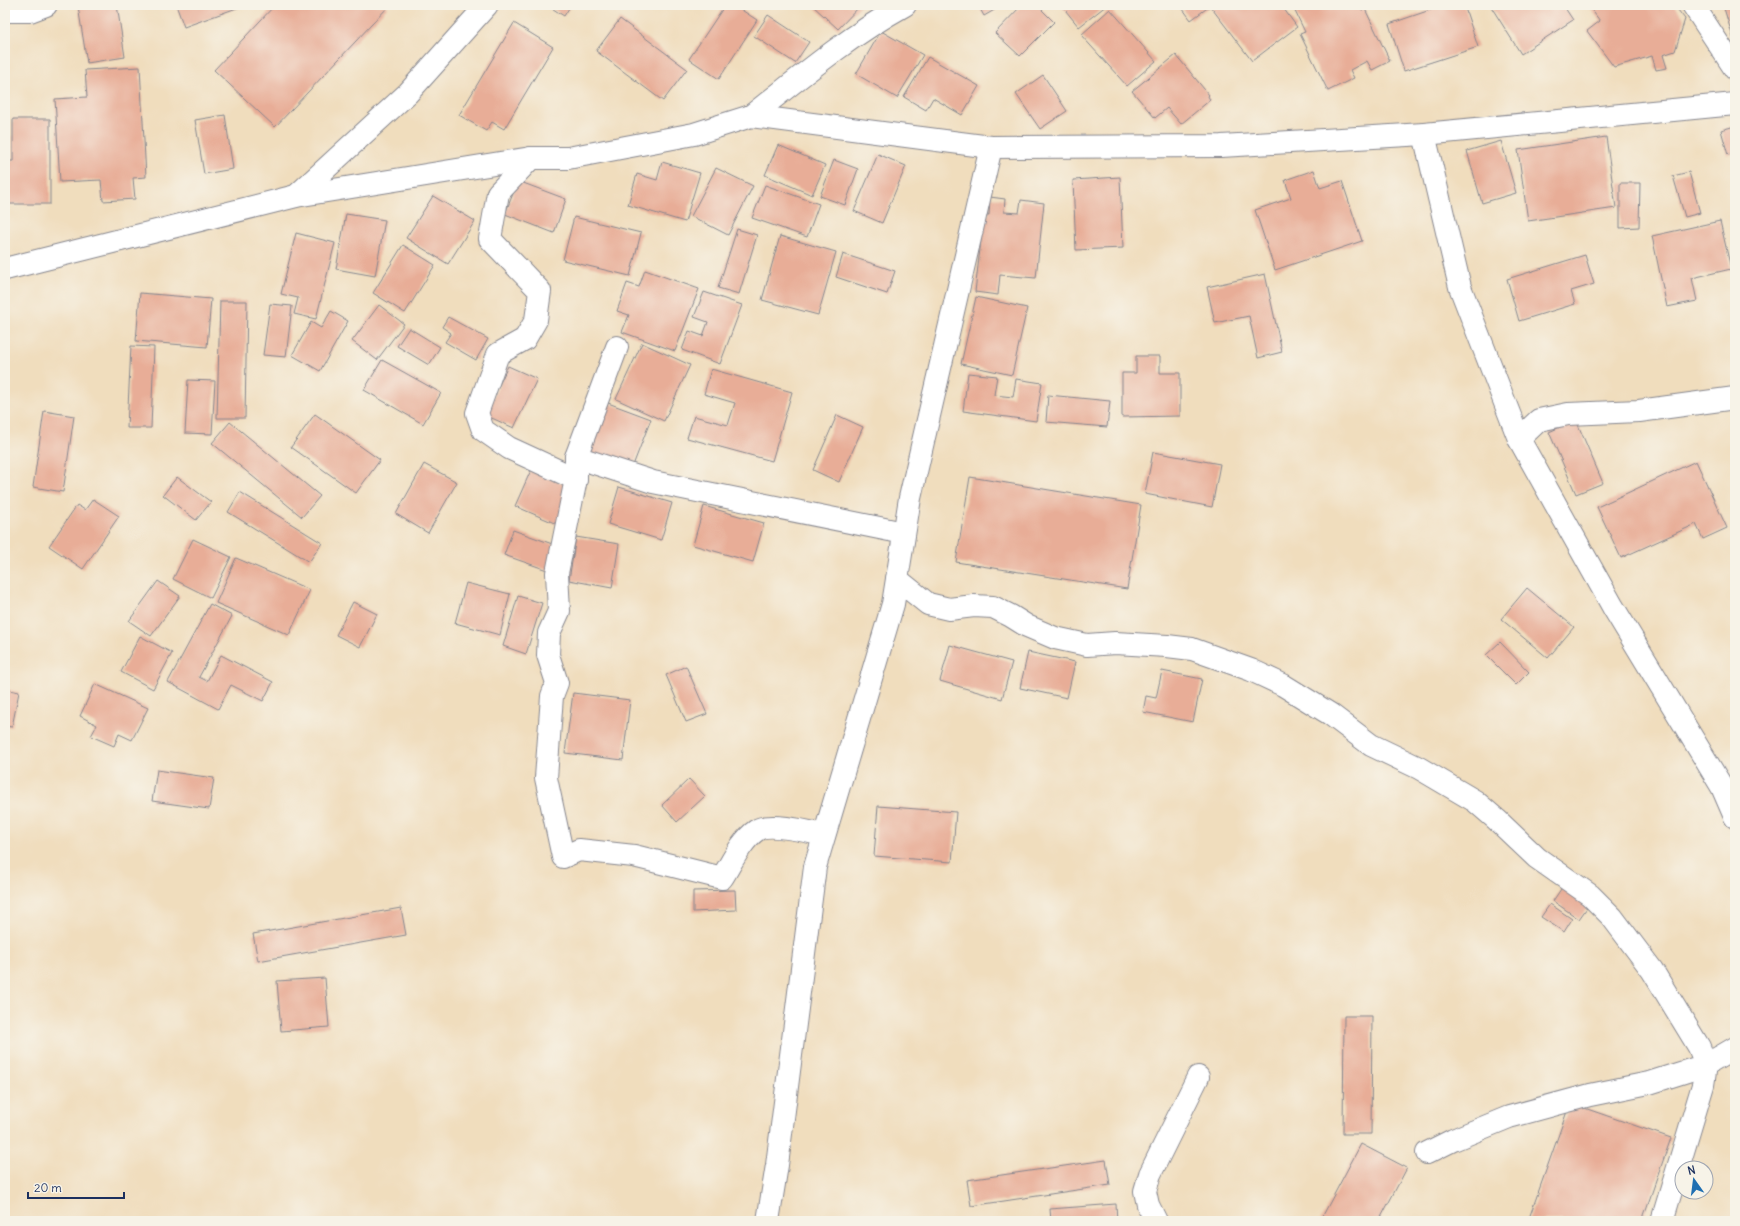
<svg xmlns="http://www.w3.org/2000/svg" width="1740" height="1226" viewBox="0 0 1740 1226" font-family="Delius,sans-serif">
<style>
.building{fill:#e8ad97}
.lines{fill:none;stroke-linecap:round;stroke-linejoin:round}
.minor-casing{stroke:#86868e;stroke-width:24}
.minor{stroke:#fff;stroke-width:22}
</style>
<rect width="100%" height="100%" fill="#f7f3e8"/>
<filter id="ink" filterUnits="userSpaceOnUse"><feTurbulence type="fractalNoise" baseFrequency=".025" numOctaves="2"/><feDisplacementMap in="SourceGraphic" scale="8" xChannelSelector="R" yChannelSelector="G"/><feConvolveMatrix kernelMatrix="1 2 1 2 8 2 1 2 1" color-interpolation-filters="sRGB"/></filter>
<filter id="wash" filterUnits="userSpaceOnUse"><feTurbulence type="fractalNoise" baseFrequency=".012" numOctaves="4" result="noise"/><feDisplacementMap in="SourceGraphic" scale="16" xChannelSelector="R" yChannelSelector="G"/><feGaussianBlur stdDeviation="0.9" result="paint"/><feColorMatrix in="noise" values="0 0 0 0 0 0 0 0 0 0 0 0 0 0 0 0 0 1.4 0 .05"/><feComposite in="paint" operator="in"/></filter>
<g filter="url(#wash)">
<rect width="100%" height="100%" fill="#f0ddbd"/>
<g id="blocks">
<g class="building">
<path d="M117,5L125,57L87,63L78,6Z"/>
<path d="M176,5H245L184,27Z"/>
<path d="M275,5H385L388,7L275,127L214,70Z"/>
<path d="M547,5H571L564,16Z"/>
<path d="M725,5H734L757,20L719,79L689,59Z"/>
<path d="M812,5H861L838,29Z"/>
<path d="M978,5H1003L984,16Z"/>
<path d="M1022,5H1037L1054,22L1020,56L995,33Z"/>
<path d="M1061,5H1107L1079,27Z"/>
<path d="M1180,5H1281L1297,27L1252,61L1210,6L1191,20Z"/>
<path d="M1292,5H1359L1362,10L1365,9L1390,61L1372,70L1367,61L1350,70L1354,78L1328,91L1300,34L1305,32Z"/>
<path d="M1445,5H1464L1478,47L1404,71L1389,24Z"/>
<path d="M1490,5H1563L1573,20L1521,54Z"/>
<path d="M1588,5H1674L1685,19L1675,51L1663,55L1667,68L1656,70L1652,56L1614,67L1587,31L1600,21Z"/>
<path d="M1723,5H1735V44Z"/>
<path d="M1110,9L1156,61L1127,86L1081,35Z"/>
<path d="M768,15L809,42L795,63L754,36Z"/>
<path d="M620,19L687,69L663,101L596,51Z"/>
<path d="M514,23L553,47L504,129L492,122L486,131L459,115Z"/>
<path d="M881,31L923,55L897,98L856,74Z"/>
<path d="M1176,55L1209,95L1208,96L1210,100L1181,124L1167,108L1155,118L1132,91Z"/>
<path d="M928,57L979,86L962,115L933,98L926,110L904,97Z"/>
<path d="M140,67L146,177L133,178L135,199L103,201L101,180L60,182L55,99L87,97L85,70Z"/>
<path d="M1043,75L1067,111L1040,129L1016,94Z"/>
<path d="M225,115L233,169L204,174L195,120Z"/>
<path d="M13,119H50V204H5V161H13Z"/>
<path d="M1735,126V153L1728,155L1721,130Z"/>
<path d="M1606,137L1616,208L1528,221L1518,150Z"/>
<path d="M1501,141L1516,193L1482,203L1467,151Z"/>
<path d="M778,145L825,165L812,195L765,175Z"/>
<path d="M878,154L906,166L882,223L854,211Z"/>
<path d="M834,160L858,169L845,205L820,196Z"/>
<path d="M662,162L700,173L685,222L628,205L637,174L657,180Z"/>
<path d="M716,168L753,186L728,235L691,216Z"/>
<path d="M1314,170L1320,188L1342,181L1362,241L1275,270L1255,210L1291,198L1285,180Z"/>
<path d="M1689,172L1700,213L1685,217L1673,176Z"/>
<path d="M1120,177L1123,248L1076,250L1073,180Z"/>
<path d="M518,181L566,199L554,233L505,214Z"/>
<path d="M1620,183H1640L1639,227L1620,228Z"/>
<path d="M765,185L819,204L807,237L752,218Z"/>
<path d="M433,196L475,221L448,264L406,238Z"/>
<path d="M990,197L1005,199L1004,212L1019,213L1021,200L1044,203L1036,278L1000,275L998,295L975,292L984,214L989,215Z"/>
<path d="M346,214L385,220L375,276L336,269Z"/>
<path d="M574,217L641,233L630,276L563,260Z"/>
<path d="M1720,221L1731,269L1692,278L1697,301L1667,307L1652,236Z"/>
<path d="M737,229L757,235L739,294L718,288Z"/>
<path d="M296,233L335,243L316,319L294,314L298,298L281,294Z"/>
<path d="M780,236L836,252L818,315L762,300Z"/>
<path d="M403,245L435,265L405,313L373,293Z"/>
<path d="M843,254L895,271L887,294L836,277Z"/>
<path d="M1585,255L1594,284L1571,291L1575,304L1519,321L1507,279Z"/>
<path d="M645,270L699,289L675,351L622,332L629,315L617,311L627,283L639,287Z"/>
<path d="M1265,274L1282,352L1258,358L1249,316L1215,323L1207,287Z"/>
<path d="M704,292L742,305L720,364L682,350L689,331L703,336L708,322L694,317Z"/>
<path d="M140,293L211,299L207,347L136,341Z"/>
<path d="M976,297L1027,308L1012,375L961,364Z"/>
<path d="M220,301H247L245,418H217Z"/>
<path d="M270,304L292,306L286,357L263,355Z"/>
<path d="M379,305L404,324L377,360L352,341Z"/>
<path d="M331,311L348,321L320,371L292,355L311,322L321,328Z"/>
<path d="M448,317L488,339L476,360L445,342L451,333L442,327Z"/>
<path d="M409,328L440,347L429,365L397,346Z"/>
<path d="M642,343L690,365L664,421L616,399Z"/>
<path d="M131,346L154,347L151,428H127Z"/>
<path d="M1136,356H1160V373H1180V416L1122,417V373H1136Z"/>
<path d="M382,360L441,393L423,424L364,390Z"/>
<path d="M508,366L537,379L514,428L485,415Z"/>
<path d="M711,369L792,392L772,461L687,438L694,416L728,425L735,403L704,394Z"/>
<path d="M968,373L997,376L994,395L1013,397L1016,379L1042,383L1036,421L963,411Z"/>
<path d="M188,380L215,381L212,434L185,433Z"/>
<path d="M1048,395L1110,401L1107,427L1046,422Z"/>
<path d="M608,403L651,419L632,468L589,453Z"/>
<path d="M44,411L74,416L63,492L33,487Z"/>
<path d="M315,414L380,460L356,493L291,447Z"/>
<path d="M837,415L863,427L839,482L813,470Z"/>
<path d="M1576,420L1603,483L1576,494L1549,432Z"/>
<path d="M230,422L320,496L302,517L212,443Z"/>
<path d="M1153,452L1220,464L1212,507L1145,494Z"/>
<path d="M1696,461L1727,528L1703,539L1696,524L1621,558L1597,507Z"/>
<path d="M424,464L457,482L428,533L396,514Z"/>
<path d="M531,470L575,489L559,525L515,506Z"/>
<path d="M177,477L211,502L196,520L163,495Z"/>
<path d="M970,477L1141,505L1127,589L956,562Z"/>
<path d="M619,487L672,503L661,540L608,524Z"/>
<path d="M240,492L322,543L309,562L228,512Z"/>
<path d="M93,499L119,516L83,569L49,546L77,505L85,510Z"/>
<path d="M704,506L764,523L753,562L693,545Z"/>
<path d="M513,530L558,546L550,571L504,555Z"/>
<path d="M576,537L619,544L612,588L569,580Z"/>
<path d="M193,539L231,557L211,598L173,579Z"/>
<path d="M236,558L310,590L289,635L216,603Z"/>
<path d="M158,581L180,596L151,636L129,621Z"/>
<path d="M466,583L510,594L500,635L455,623Z"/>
<path d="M1527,588L1574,627L1548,658L1501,619Z"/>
<path d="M518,596L542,603L526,654L503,646Z"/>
<path d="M353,602L377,614L360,647L336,635Z"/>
<path d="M210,604L232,616L199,677L207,681L221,655L273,682L263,701L231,685L218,709L168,682Z"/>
<path d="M140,636L172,653L153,689L121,672Z"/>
<path d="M1500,642L1529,672L1516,685L1486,655Z"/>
<path d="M950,645L1012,662L1002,699L940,681Z"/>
<path d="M1028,652L1075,662L1067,698L1020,688Z"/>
<path d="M686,666L707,714L686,722L666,675Z"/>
<path d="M1162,671L1202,679L1193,722L1143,712L1146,696L1156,698Z"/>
<path d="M95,684L148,708L132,740L119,734L114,746L91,736L97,725L80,716Z"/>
<path d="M5,689L19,692L12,727L5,726Z"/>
<path d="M573,693L630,700L623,760L565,753Z"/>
<path d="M157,770L214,778L209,809L152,801Z"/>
<path d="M689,779L705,796L677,822L662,805Z"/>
<path d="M878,806L956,812L952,862L874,856Z"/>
<path d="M1563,886L1589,905L1579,919L1553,901Z"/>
<path d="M735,890L736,910L693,912V891Z"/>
<path d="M1550,904L1572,919L1564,932L1541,917Z"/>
<path d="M401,908L406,935L258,961L253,934Z"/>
<path d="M325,978L329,1027L281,1031L277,981Z"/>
<path d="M1344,1016H1372L1371,1134H1343Z"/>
<path d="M1570,1103L1671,1138L1642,1221H1528Z"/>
<path d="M1361,1144L1407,1168L1379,1221H1320Z"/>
<path d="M1106,1160L1110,1185L971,1206L967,1180Z"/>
<path d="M1116,1204L1117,1221H1051L1050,1209Z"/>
</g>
</g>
</g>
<g filter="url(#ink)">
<use href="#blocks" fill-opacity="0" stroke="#86868e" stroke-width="1"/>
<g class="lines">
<defs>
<g id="minor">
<path d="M1693,5L1735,69"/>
<path d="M5,11H30L46,5"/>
<path d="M751,116C800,77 849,36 905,5"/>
<path d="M1424,134L1460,287L1519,439L1613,607L1722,787L1735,817"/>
<path d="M531,158L498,193L490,239L540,291L536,320L525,339L498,354L477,413L483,430L509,448L576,479"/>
<path d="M296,196L408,93L487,5"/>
<path d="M5,269L296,196L531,158H568L694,134L751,116L991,147L1221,146L1424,134L1735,104"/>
<path d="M617,347L576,457V479L557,573L559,611L549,633L548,655L557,683L552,696L546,778L563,857L579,850L634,856L722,878C732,862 741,841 757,830C769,822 810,832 824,835"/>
<path d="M1519,439L1539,420L1568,414L1639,411L1735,398"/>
<path d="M576,457L653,482L904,533"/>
<path d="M897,579L928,604L949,609L974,606L993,607L1011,616L1027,626L1055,638L1087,645L1115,643L1167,646L1192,649L1251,670L1283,685L1330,714L1371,745L1419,768L1475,801L1497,820L1537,858L1590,895L1612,917L1652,970L1699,1047L1706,1065L1649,1083L1590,1095L1509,1117L1453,1140L1427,1153"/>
<path d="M768,1221L777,1165L815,867L893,604L910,498L991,147"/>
<path d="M1156,1221L1148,1205L1145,1191L1150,1174L1198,1077"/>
<path d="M1662,1221L1703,1085L1706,1065L1735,1048"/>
</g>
</defs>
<use href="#minor" class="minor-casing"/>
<use href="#minor" class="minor"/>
</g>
</g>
<rect width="1740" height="1226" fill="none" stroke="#f7f3e8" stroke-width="20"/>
<g transform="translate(1694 1180) rotate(346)"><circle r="19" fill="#f7f3e8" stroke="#9fa5b1"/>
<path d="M0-3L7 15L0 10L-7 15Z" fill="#1f6fb2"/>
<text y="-6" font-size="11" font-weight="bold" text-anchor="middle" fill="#1b2f5e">N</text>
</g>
<path d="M28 1192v6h96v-6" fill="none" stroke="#1b2f5e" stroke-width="2"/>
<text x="34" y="1192" font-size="12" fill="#1b2f5e" stroke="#f7f3e8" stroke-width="3" paint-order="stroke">20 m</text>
</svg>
